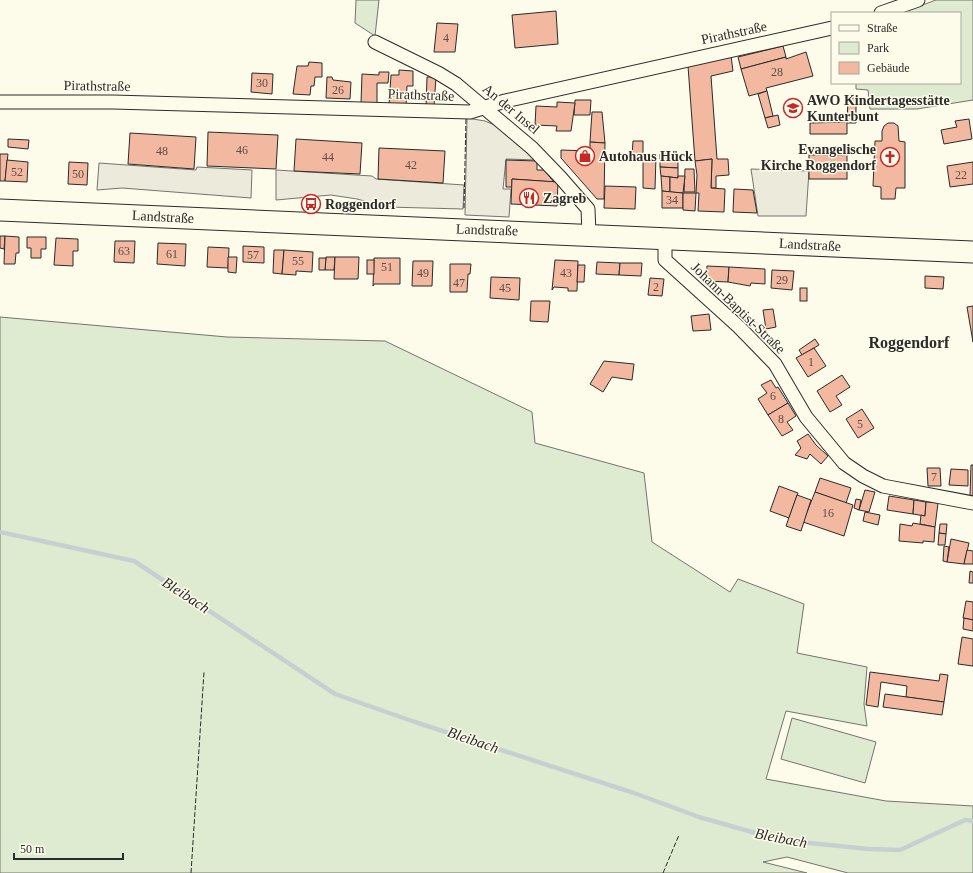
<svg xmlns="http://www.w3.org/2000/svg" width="973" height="873" viewBox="0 0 973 873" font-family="Georgia,serif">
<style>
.green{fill:#deebd1;stroke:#74746e}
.parking{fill:#eceadb;stroke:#74746e}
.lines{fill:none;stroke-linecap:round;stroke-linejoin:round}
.stream{stroke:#c7d0d0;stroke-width:4.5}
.building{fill:#f2b8a0;stroke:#2b2b2b}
.minor-casing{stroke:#2b2b2b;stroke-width:15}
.primary-casing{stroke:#2b2b2b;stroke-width:23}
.minor{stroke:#fdfbea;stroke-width:13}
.primary{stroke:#fdfbea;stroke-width:21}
.fence{stroke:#2b2b2b;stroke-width:1;stroke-dasharray:5 2;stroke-linecap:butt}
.labels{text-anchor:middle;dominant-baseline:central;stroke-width:3;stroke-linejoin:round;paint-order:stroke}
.number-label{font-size:12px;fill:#5d4e48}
.street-label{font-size:14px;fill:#2b2b2b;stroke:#fdfbea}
.poi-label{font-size:14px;font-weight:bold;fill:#2b2b2b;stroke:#fdfbea;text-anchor:start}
.water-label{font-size:15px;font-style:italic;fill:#2b2b2b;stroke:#fdfbea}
.quarter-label{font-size:16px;font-weight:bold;fill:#2b2b2b;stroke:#fdfbea}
</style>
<rect width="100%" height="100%" fill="#fdfbea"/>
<g class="green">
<path d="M356,0H379L375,36L355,23Z"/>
<path d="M936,0H973V100L917,109H870L868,90L856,89V83H960V13H901Z"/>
<path d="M0,317L227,337L385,341L532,412L535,443L644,473L652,542L730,592L738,579L804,604L797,653L867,667L864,704L867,726L786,711L766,779L886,801L973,806V873H848L787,857L763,862L807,873H0Z"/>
<path d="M792,718L876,742L865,783L781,759Z"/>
</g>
<g class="parking">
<path d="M467,118L485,121L497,126L537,160L506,159L503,189H511L509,217L465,215Z"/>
<path d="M99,163L196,170L197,167L252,170L251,198L122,188L97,190Z"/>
<path d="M751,169L809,171L806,216H758Z"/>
<path d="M276,170L372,176L376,179L464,185L463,209L387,207L357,199L331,195L276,200Z"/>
</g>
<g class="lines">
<path class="stream" d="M0,532L134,561L335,694L415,722L634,793L699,817L780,840L869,849L900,850L965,820L973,821"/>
</g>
<g class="building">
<path d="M556,11L558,44L515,48L512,15Z"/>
<path d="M437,23L458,24L455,52H434Z"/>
<path d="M783,46L786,57L741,69L738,57Z"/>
<path d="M806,52L813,76L766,88L767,91L749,96L741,69L786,57V59Z"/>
<path d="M731,56L733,71L711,76L717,159H728L729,175L716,176V188H711L712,159L695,161L688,66Z"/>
<path d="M309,62L322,63V77H315L314,86H311L310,95L293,94L297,66H308Z"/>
<path d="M399,70L413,71V86H407L406,106L389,105L391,75H399Z"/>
<path d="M379,72H389L388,83H377V104L361,103L362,74L379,75Z"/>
<path d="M252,73L273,74L272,94L251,92Z"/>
<path d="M327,77H332L333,80L351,82L350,99L326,98Z"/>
<path d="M427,77H436L434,106H426Z"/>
<path d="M767,91L773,116L765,118L758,94Z"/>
<path d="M848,98H856V123H847Z"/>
<path d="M575,100H591L590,115H574Z"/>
<path d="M557,102L575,103L571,131H556L557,126L535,125L536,106L557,107Z"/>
<path d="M592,112H602L605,143L590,142Z"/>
<path d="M778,115L780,125L768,128L765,118Z"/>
<path d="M969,119L972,139L944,144L941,130L957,127L955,121Z"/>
<path d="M847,122V134H810V123Z"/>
<path d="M888,123H894L898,126L899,141L905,142V188H896L895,199H881V187L873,186L875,141H882V131L884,126Z"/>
<path d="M208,132L278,135L276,169L207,166Z"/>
<path d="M130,133L196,137L194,169L128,164Z"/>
<path d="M8,139L29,140L28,149L8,147Z"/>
<path d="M296,139L362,143L360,174L294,171Z"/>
<path d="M633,141H643V157H632Z"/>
<path d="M590,142L605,143L604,199H597L561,158V150L590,151Z"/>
<path d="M379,148L445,151L443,183L378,179Z"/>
<path d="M0,154H8L5,181H0Z"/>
<path d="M660,154H678V168L660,167Z"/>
<rect x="809" y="155" width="38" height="24"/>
<path d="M643,156H656L655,189L643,188Z"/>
<path d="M712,159L711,188L725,189L724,212L698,211L699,193H696L697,175L695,161Z"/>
<path d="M7,160L28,162L27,182L5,181Z"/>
<path d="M506,160L537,161V170H544L554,182L512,179V187H506Z"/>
<path d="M69,162L88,163L87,185L68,184Z"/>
<path d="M973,162V184L950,187L947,166Z"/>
<path d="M660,167L678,168V178L661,176Z"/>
<path d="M685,169H694L695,192H684Z"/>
<path d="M661,176L670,177V192L662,191Z"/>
<path d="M678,176H685L683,193L670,192V177L678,178Z"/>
<path d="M512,179L558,182L557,206L511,204Z"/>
<path d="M605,186L636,187L635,209L604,208Z"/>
<path d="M734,189L753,190L757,213L733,212Z"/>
<path d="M662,191L683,193V208H662Z"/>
<path d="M683,193H696L695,211L683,210Z"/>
<path d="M0,236H5L4,249L0,248Z"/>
<path d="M5,236L19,237V253H16L15,264H4Z"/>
<path d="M27,237H46V249H41V258H31V248H27Z"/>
<path d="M56,238L78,239V251H73V266L54,265Z"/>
<path d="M115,241H135L134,263L114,262Z"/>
<path d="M158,243L186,244L185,266L157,264Z"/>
<path d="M243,246L264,247V263L243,262Z"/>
<path d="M208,247L229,248L228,268L207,267Z"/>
<path d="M274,250H284L282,274L273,273Z"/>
<path d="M284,250L313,252L312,272L296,271V275L282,274Z"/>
<path d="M228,257H237L236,273L228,272Z"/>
<path d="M326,257H335L334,270H325Z"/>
<path d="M335,257H359L358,279H334Z"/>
<path d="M319,258H326L325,270H319Z"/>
<path d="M374,258H400V284H374L373,286Z"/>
<rect x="367" y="260" width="7" height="14"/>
<path d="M555,260L578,261L577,291H568V288L554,287L552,290Z"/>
<path d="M413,261H433L432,286H412Z"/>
<path d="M597,262L620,263L619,275L596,274Z"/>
<path d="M620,263H642L641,276L619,275Z"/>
<path d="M450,264H471L470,274H468L467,292H450Z"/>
<path d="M578,265H585L584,282H577Z"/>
<path d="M707,266L729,267L728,282L706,281Z"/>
<path d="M729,267L765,269V284L751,283L750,286L728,282Z"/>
<path d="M772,270L794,271L792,290L771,288Z"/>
<path d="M925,276L944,277L943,289L925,288Z"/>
<path d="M491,277L520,278L519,300L490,298Z"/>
<path d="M650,278L664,279L662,296L648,295Z"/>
<rect x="800" y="288" width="7" height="13"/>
<path d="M531,301H550L548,322L530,321Z"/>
<path d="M973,306V342L967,307Z"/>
<path d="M773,309L776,327L766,329L763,310Z"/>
<path d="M709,314L711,330L693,331L691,316Z"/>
<path d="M815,339L819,345L802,355L799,350Z"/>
<path d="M814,348L826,366L808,377L796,358Z"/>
<path d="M604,361L634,364L632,380L612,377L603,392L590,384Z"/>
<path d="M842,375L850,387L836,396L842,405L830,412L817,391Z"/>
<path d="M771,380L776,388L778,387L788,403L768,415L758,399L767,393L761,385Z"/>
<path d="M788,403L796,416L787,422L793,430L782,436L768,415Z"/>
<path d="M862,409L874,428L858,438L846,419Z"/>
<path d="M808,434L816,445L828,456L821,464L810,454L807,459L795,455L801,448L797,441Z"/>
<path d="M971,465H973V496H970Z"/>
<path d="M927,468H940L941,486H928Z"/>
<path d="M951,469L968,470V486L949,485Z"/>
<path d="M820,478L851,488L846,503L815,492Z"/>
<path d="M779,486L798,493L789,518L770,511Z"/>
<path d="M865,490L875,492L869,512L859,510Z"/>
<path d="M815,492L853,505L844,536L803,522Z"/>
<path d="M797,495L811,500L801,531L786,526Z"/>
<path d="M889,496L914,500L913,514L887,510Z"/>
<path d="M856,499L861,500L859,510L854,508Z"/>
<path d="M914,500L926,502L925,516L913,514Z"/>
<path d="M926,502L938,503L935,527L920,524L921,515L925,516Z"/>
<path d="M865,512L880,515L878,525L863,521Z"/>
<path d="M913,523L935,527L934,542L923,541V543L899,541L900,524L912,526Z"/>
<path d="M940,524H947L946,534L939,533Z"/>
<path d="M939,533L946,534L945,545H938Z"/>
<path d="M951,539L969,543L964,564L947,562Z"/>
<path d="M944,546L949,547L947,562L943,561Z"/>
<path d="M967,550L973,551V564H964Z"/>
<path d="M970,571L973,572V583H969Z"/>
<path d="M966,601L973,602V620L963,618Z"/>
<path d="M964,618L973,620V631L963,629Z"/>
<path d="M962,637L973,639V666L958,664Z"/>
<path d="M870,672L939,681L940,674L948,675L944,702L906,697L907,686L881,682L878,707L866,705Z"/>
<path d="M885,694L944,702L942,715L883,707Z"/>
</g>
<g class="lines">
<defs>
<g id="minor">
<path d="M881,13L918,0"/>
<path d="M375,42L438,73L456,84L532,148L560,177L588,209L589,234"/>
<path d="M0,102H113L470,112L505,101L832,28"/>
<path d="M665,238V260L739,327L775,364L806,417L844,463L863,476L883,486L973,503"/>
</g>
<path id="primary" d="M0,210L973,252"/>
</defs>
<use href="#minor" class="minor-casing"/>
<use href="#primary" class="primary-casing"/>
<use href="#minor" class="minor"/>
<use href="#primary" class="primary"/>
<g class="fence">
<path d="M464,208L466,118"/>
<path d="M191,873L204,672"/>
<path d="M663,873L679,835"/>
</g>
</g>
<defs>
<symbol id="school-ring" viewBox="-11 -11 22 22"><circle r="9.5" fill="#fdfbea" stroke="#c62828" stroke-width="1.5"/><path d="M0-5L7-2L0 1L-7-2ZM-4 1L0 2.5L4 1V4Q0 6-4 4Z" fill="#c62828"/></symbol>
<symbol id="shop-ring" viewBox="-11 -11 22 22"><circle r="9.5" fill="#fdfbea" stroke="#c62828" stroke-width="1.5"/><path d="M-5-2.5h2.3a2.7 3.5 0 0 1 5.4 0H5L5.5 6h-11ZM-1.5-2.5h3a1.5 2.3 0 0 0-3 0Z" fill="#c62828"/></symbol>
<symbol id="church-ring" viewBox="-11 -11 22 22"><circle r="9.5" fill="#fdfbea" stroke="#c62828" stroke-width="1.5"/><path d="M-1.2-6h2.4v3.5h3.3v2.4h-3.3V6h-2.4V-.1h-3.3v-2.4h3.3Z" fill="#c62828"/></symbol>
<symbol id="restaurant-ring" viewBox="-11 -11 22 22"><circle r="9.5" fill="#fdfbea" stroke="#c62828" stroke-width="1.5"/><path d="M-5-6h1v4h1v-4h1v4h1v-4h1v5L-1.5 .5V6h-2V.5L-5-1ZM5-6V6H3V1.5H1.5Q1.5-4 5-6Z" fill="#c62828"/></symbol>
<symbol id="bus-ring" viewBox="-11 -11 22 22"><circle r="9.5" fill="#fdfbea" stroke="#c62828" stroke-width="1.5"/><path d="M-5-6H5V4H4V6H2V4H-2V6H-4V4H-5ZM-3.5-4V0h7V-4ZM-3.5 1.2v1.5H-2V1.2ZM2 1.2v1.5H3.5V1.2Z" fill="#c62828"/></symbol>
</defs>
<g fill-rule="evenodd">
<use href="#school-ring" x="782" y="97" width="22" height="22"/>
<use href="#shop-ring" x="574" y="145" width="22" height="22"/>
<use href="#church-ring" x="879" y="146" width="22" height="22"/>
<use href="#restaurant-ring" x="518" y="187" width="22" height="22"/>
<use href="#bus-ring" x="300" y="193" width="22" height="22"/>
</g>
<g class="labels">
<g class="number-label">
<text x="446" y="38">4</text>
<text x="777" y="72">28</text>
<text x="262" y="83">30</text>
<text x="338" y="90">26</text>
<text x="242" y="150">46</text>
<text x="162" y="151">48</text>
<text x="328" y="157">44</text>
<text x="411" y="165">42</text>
<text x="17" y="172">52</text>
<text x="78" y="174">50</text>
<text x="961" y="175">22</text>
<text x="672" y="200">34</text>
<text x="124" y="251">63</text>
<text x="172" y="254">61</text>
<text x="253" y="255">57</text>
<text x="298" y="261">55</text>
<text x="387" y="267">51</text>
<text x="423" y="273">49</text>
<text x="566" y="273">43</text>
<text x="782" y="280">29</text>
<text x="459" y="283">47</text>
<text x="656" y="287">2</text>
<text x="505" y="288">45</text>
<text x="811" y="362">1</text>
<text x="773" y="396">6</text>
<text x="781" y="419">8</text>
<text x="860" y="424">5</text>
<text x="934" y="477">7</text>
<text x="828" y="513">16</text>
</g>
<g class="street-label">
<text transform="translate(734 33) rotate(-12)">Pirathstraße</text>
<text transform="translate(97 86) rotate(1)">Pirathstraße</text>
<text transform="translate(421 95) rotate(2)">Pirathstraße</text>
<text transform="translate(511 109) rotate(40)">An der Insel</text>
<text transform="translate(163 217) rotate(3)">Landstraße</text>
<text transform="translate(487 230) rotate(2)">Landstraße</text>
<text transform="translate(810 245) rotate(3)">Landstraße</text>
<text transform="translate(738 308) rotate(44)">Johann-Baptist-Straße</text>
</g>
<g class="poi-label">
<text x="807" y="100">AWO Kindertagesstätte<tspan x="807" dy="16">Kunterbunt</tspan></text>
<text x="876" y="149" text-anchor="end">Evangelische<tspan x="876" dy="16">Kirche Roggendorf</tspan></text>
<text x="599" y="156">Autohaus Hück</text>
<text x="543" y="198">Zagreb</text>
<text x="325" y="204">Roggendorf</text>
</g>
<g class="water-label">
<text transform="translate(186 595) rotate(33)">Bleibach</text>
<text transform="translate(473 740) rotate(19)">Bleibach</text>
<text transform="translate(781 838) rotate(11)">Bleibach</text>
</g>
<g class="quarter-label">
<text x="909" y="342">Roggendorf</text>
</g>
</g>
<rect x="831" y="12" width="130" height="72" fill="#fdfbea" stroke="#a9a89e"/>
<rect x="839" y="25" width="20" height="6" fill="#fdfbea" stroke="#a9a89e"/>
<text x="867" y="32" font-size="12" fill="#2b2b2b">Straße</text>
<rect x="839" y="42" width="20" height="12" fill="#deebd1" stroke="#a9a89e"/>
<text x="867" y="52" font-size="12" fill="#2b2b2b">Park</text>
<rect x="839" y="62" width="20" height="12" fill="#f2b8a0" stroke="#a9a89e"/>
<text x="867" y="72" font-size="12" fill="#2b2b2b">Gebäude</text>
<path d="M14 853v6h109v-6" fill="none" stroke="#2b2b2b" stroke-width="2"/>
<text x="20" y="853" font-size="12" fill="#2b2b2b" stroke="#fdfbea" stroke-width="3" paint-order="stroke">50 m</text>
</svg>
